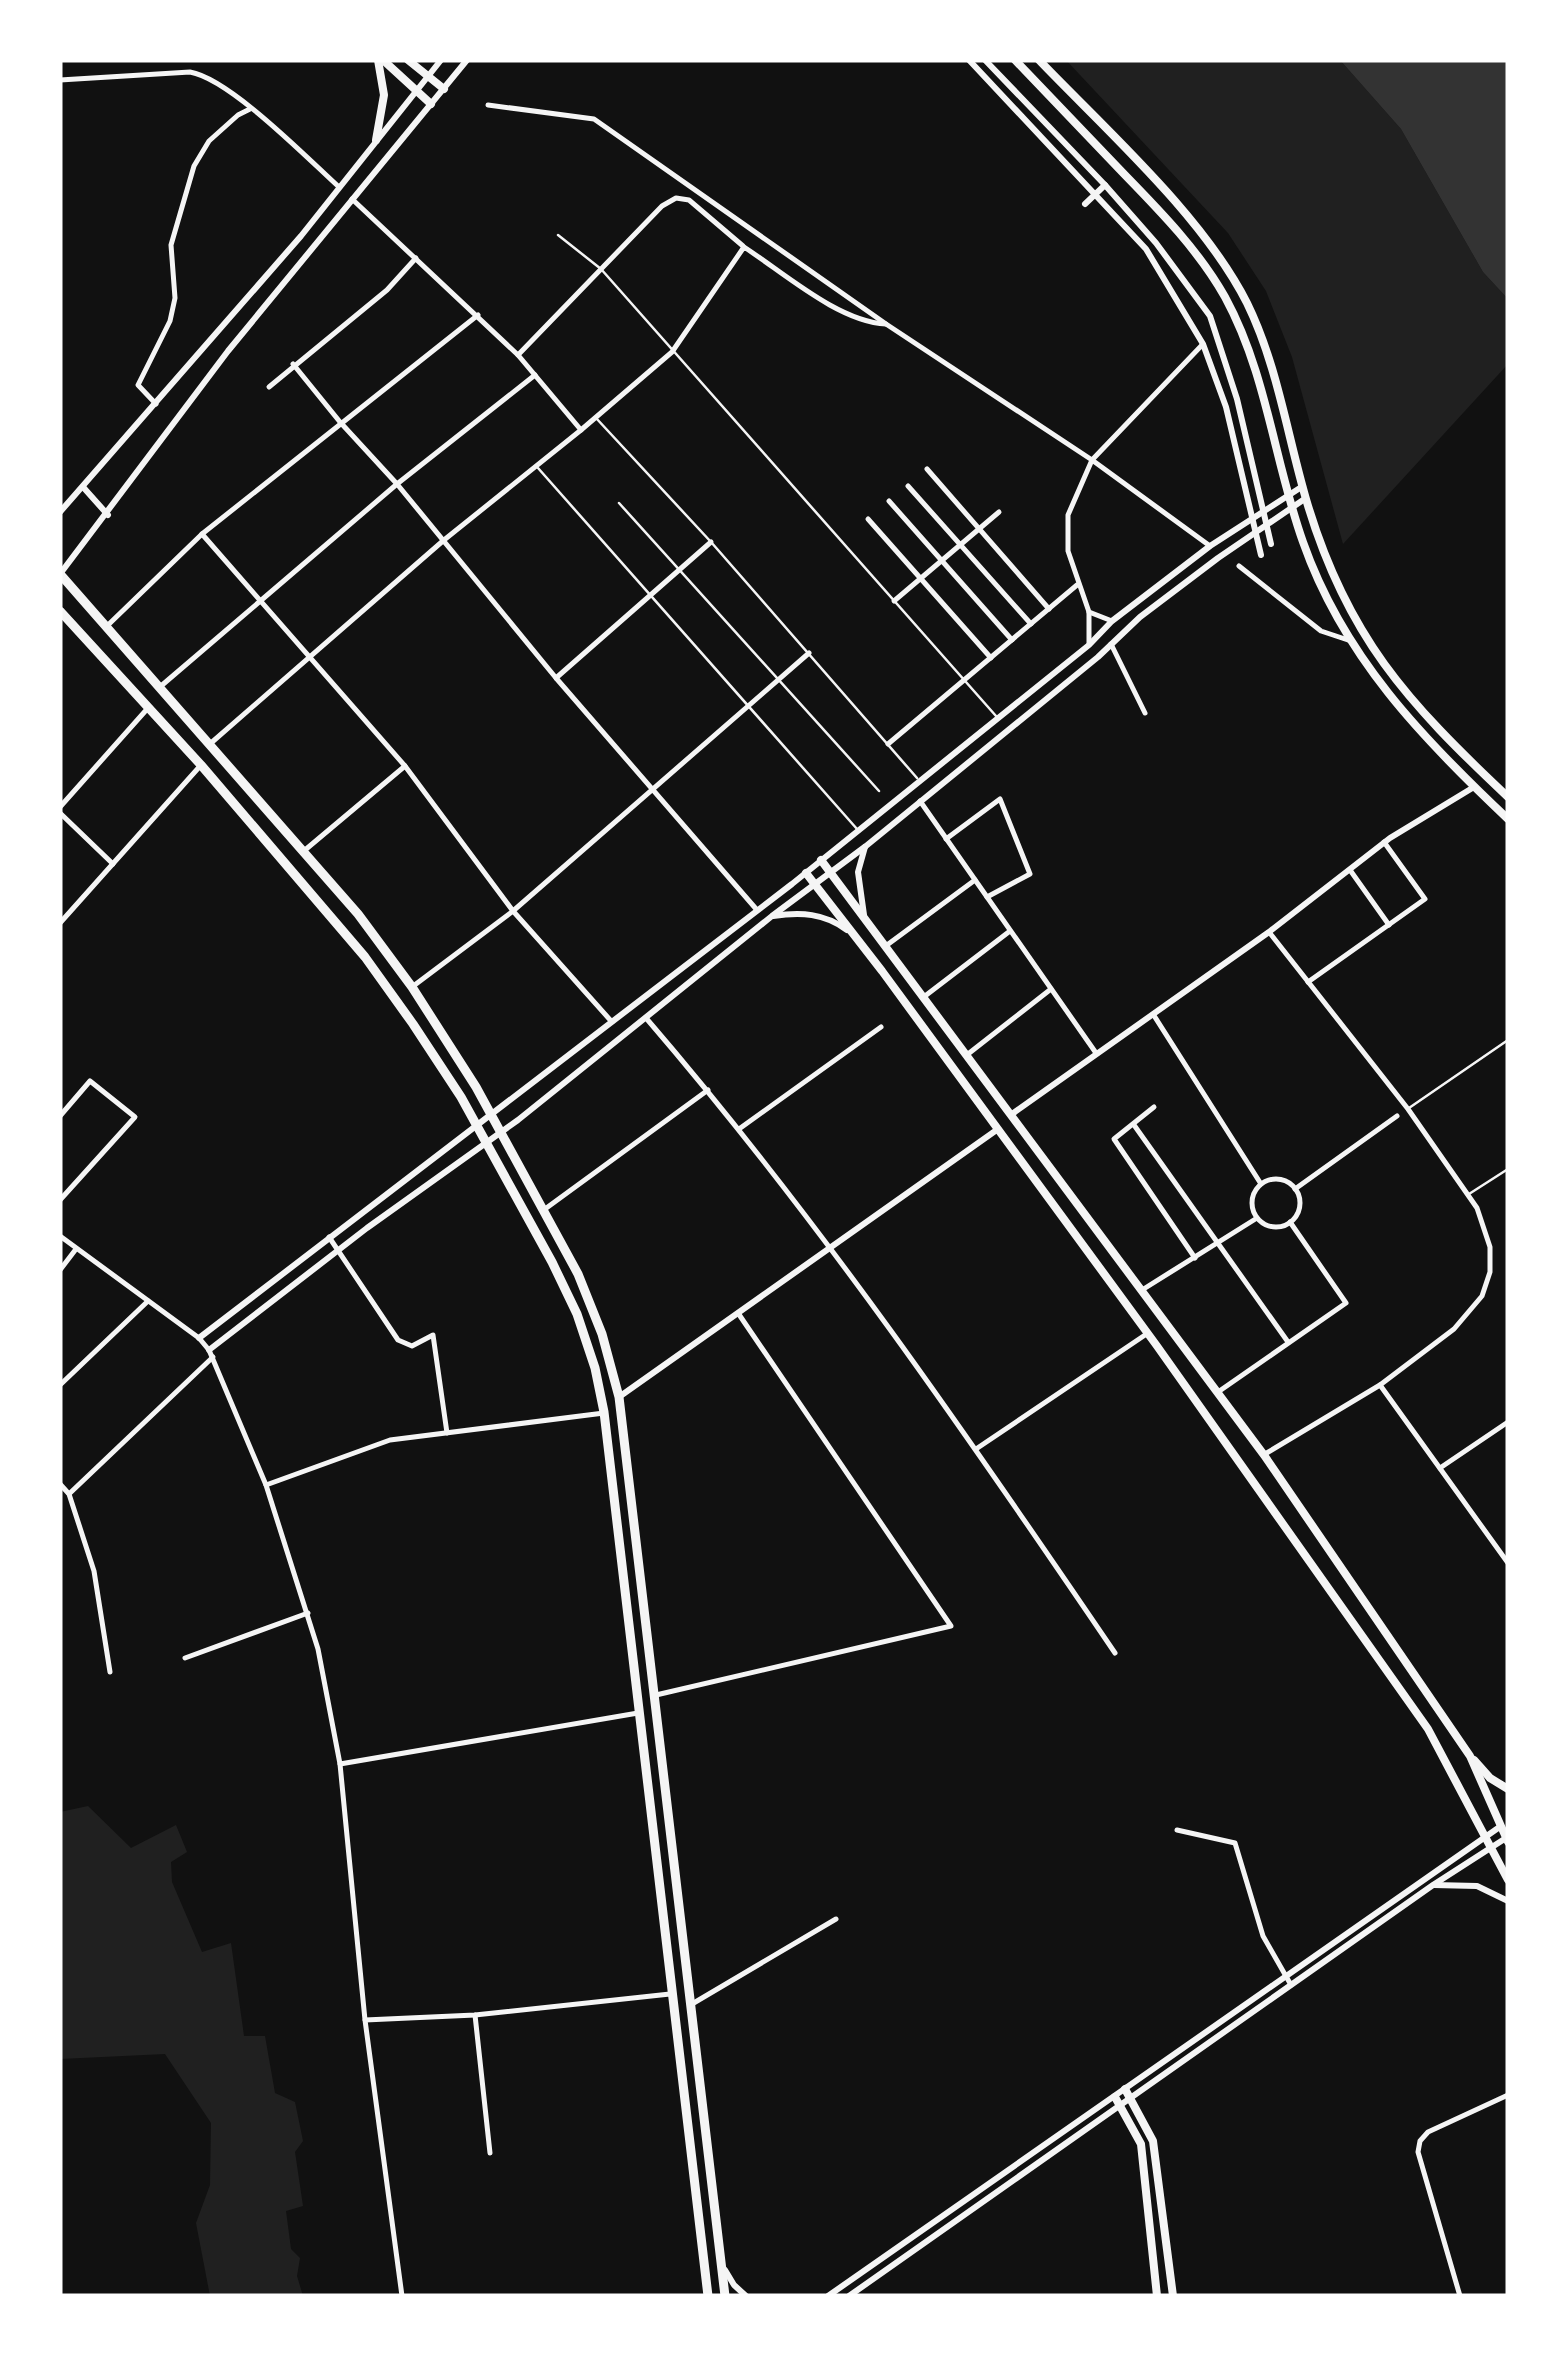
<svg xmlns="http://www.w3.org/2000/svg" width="1568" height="2356" viewBox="0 0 1568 2356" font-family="'Fira Sans Condensed',sans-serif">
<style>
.green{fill:#202020}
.water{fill:#333}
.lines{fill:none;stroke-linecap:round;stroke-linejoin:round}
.service{stroke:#f5f5f5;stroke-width:2.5}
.minor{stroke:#f5f5f5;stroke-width:5}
.tertiary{stroke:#f5f5f5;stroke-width:6}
.secondary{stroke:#f5f5f5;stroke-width:8}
.primary{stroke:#f5f5f5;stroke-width:9}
</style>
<rect width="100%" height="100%" fill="#111"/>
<g class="green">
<path d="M1066,60H1340L1401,129L1483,272L1508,299V364L1343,544L1292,357L1266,291L1228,233Z"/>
<path d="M88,1806L131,1848L176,1825L187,1852L171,1862L172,1882L202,1952L231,1943L244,2036H265L275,2093L295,2102L303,2141L295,2152L303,2206L286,2211L291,2249L300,2258L297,2276L303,2296H210L196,2223L210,2185L211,2123L165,2054L60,2059V1812Z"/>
</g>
<path class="water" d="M1340,60H1508V299L1483,272L1401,129Z"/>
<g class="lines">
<g class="service">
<path d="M558,235L601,269L996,716"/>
<path d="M596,418L711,542L917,778"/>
<path d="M538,468L857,829"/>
<path d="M619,503L879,791"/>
<path d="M1409,1108L1508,1040"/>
<path d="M1469,1194L1508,1169"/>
</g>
<g class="minor">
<path d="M60,80L190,72C230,79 307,158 339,187"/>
<path d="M488,105L594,119L886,324L1092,460L1210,546"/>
<path d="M352,199L518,355L581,430"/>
<path d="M518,355L662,206L676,198L689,200L743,246"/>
<path d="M293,364L340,422L397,484L556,678L757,910"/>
<path d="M269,387L387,290L416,258"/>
<path d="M156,404L138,385L170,321L175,298L171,245L194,166L209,141L238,115L250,109"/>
<path d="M927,469L1049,609"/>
<path d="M908,486L1031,624"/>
<path d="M889,501L1012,640"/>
<path d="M868,519L991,658"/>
<path d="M202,534L405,766L513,911L612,1022"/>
<path d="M1239,566L1321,631L1348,640"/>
<path d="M894,601L999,512"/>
<path d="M1089,612L1112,621"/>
<path d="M107,626L202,534L478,315"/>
<path d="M1089,643V612L1068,551V515L1092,460L1203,344"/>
<path d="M1111,644L1145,713"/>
<path d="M556,678L711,542"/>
<path d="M161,686L397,484L535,375"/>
<path d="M211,743L444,540L581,430L672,352L744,247C784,273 839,322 886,324"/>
<path d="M888,744L1077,585"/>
<path d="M920,801L1096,1053"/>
<path d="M60,807L148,708"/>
<path d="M60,813L113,864"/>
<path d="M946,839L1000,799L1030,874L987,897"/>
<path d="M305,850L405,766"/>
<path d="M1350,870L1389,925"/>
<path d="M60,923L201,765"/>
<path d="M887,945L975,880"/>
<path d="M1308,982L1425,899L1384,842"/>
<path d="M412,987L513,911L809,653"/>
<path d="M925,996L1010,931"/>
<path d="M1153,1014L1261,1184"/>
<path d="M646,1018C818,1218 967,1435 1115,1653"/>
<path d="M968,1054L1051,989"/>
<path d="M1154,1107L1114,1139L1195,1258"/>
<path d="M60,1116L90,1081L135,1117L60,1200"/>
<path d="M1134,1125L1288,1342"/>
<path d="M739,1129L881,1027"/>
<circle cx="1276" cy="1203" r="24"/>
<path d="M1295,1189L1397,1116"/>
<path d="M545,1209L708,1090"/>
<path d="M60,1236L199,1338L209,1350L266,1485L318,1649L340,1764L365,2020L402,2296"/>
<path d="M329,1237L398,1340L412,1346L433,1335L447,1433"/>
<path d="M60,1270L76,1249"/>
<path d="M1142,1290L1257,1218"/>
<path d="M60,1385L148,1301"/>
<path d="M1380,1385L1508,1563"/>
<path d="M1218,1392L1346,1303L1290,1222"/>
<path d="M976,1449L1148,1333"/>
<path d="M1265,1454L1380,1385L1454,1329L1482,1296L1490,1272V1247L1477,1208L1408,1109L1269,932"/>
<path d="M1440,1468L1508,1422"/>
<path d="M60,1484L69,1494L94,1571L110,1672"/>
<path d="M266,1485L390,1440L604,1413"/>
<path d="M69,1494L213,1357"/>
<path d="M185,1658L308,1613"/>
<path d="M656,1695L951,1626L738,1313"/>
<path d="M340,1764L638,1713"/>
<path d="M1177,1830L1235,1843L1263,1936L1291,1985"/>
<path d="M692,2004L836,1919"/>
<path d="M475,2015L490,2153"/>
<path d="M365,2020L475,2015L670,1994"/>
<path d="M1460,2296L1418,2152L1420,2141L1428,2132L1508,2095"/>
</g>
<g class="tertiary">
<path d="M969,60L1146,249L1203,344L1226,407L1261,555"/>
<path d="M985,60L1105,185L1156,243L1210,316L1237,399L1271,544"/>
<path d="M1085,204L1105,185"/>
<path d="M83,487L108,515"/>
<path d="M60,512L301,236L441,60"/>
<path d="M60,574L228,351L467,60"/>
<path d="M864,915L858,872L865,847"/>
<path d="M773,916C801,912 824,913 847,930"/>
<path d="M1012,1114L1269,932L1390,838L1474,787"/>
<path d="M199,1338L792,884L1089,645L1112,621L1210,546L1303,486"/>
<path d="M209,1350L367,1228L518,1120L772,916L866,846L1098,657L1140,617L1218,558L1306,498"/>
<path d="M619,1397L998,1129"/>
<path d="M1434,1885L1477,1886L1508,1901"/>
<path d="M725,2270L734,2285L746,2296"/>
<path d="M828,2296L1501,1826"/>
<path d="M849,2296L1433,1885L1506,1838"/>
</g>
<g class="secondary">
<path d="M383,60L431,104"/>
<path d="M408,60L444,89"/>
<path d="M1015,60C1051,98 1088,136 1125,175C1162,213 1199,251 1225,297C1267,374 1274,461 1303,542C1343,656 1422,738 1508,819"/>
<path d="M1039,60C1107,131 1203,216 1247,303C1277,364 1287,434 1306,499C1346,636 1407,702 1508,797"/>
<path d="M376,140L384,95L378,60"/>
<path d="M821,860L1264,1455L1470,1756L1508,1842"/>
<path d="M806,873L882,971L1157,1346L1428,1729L1508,1880"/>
<path d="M1474,1760L1490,1778L1508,1789"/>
<path d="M1125,2089L1153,2141L1173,2296"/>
<path d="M1115,2097L1141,2144L1157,2296"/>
</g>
<g class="primary">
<path d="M60,574L358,914L412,987L476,1087L578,1274L602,1334L619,1397L725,2296"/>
<path d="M60,611L201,765L365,957L413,1024L461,1097L552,1262L577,1314L595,1368L604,1412L708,2296"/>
</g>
</g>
<rect width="1568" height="2356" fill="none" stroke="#ffffff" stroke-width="125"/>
</svg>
